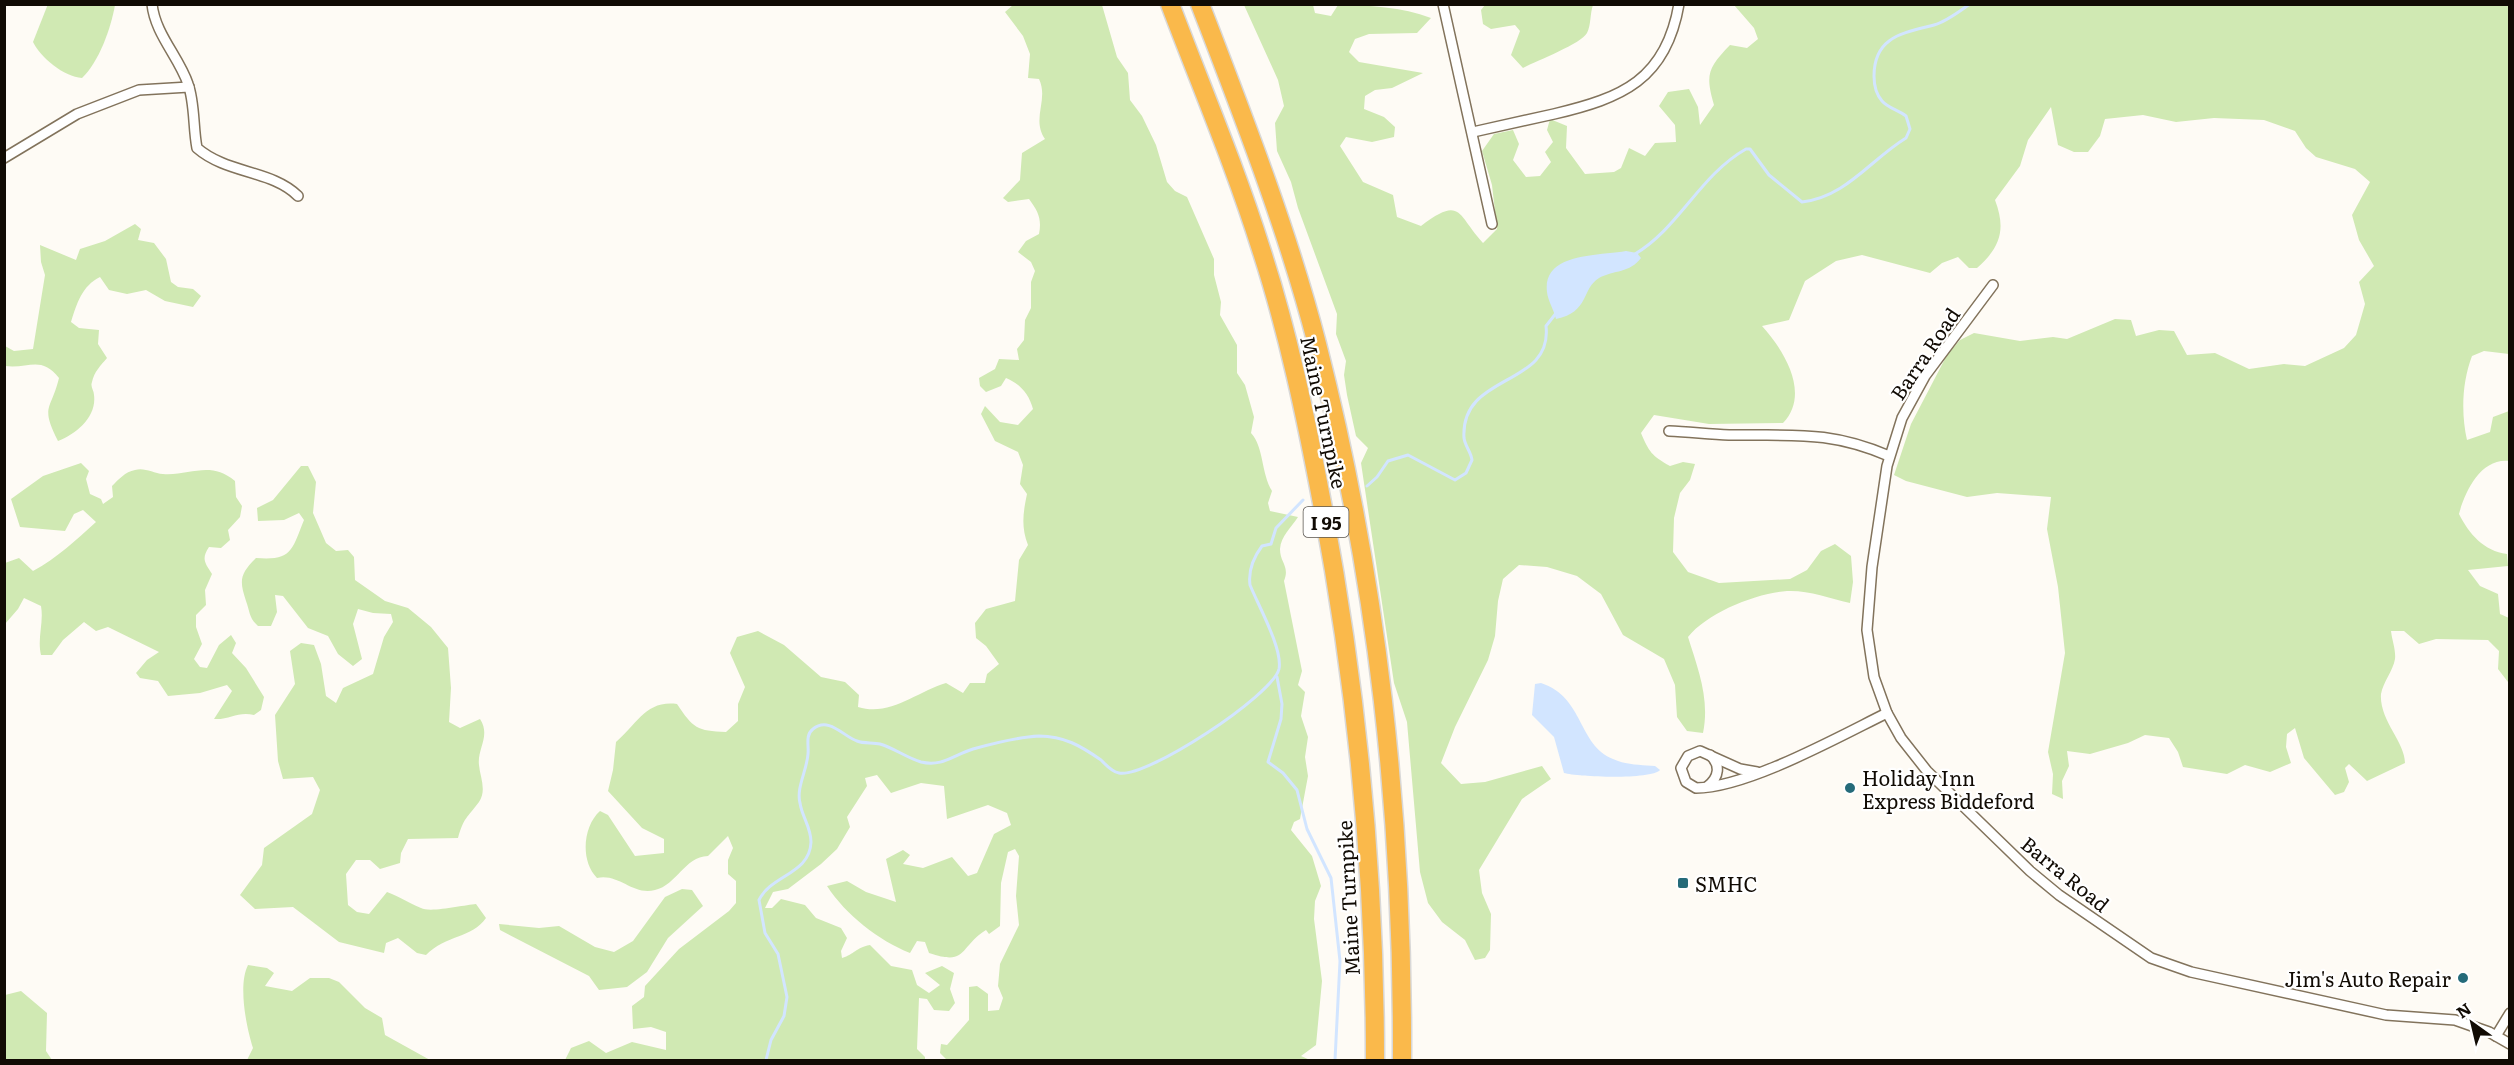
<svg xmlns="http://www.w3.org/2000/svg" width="2514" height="1065" viewBox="0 0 2514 1065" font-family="Literata,serif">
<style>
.green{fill:#d0e9b3}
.water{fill:#d2e5ff}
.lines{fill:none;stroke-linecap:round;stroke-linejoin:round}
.stream{stroke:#d2e5ff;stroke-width:3}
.street-casing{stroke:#82735c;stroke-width:12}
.highway-casing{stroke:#d9d8d7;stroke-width:21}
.street{stroke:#fff;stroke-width:9}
.highway{stroke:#fab94b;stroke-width:18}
.poi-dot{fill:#256b7a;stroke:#fff;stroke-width:2}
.labels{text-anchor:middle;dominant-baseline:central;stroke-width:4.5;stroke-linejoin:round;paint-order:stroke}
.shield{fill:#fff;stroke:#58544f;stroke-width:1.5}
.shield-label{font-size:18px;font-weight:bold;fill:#110b04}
.street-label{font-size:20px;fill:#110b04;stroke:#fff}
.poi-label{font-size:20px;fill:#110b04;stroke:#fff;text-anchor:start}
</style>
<rect width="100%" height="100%" fill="#fefbf5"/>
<g class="green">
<path d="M48,4L115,5C111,28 99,62 82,78C64,77 40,57 33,42Z"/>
<path d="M1013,5H1102L1117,57L1128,73L1130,100L1142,116L1156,145L1167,182L1175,191L1187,197L1214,259V275L1221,302L1220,315L1237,345V373L1245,385L1254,417L1251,433C1264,447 1261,473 1272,491L1268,503L1270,511L1298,517C1291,528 1281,536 1280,549C1280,563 1290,566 1284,581L1302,671L1298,685L1305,692L1301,716L1308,737L1305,757L1308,776L1300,819L1294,822L1291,830L1312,856L1321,886L1315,901L1314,919L1322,981L1316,1045L1301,1056L1310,1060H947L940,1053L941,1044L947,1045L969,1020V987L977,986L988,994V1011L999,1010L1003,998L998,986L1000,964L1019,925L1016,896L1019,856L1015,849L1008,852L1001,883L1000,926L989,934L986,930C958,948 968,966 929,953L925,942L917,941L910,953C878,940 846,915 827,886L847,881L866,892L896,902L886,859L903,850L910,855L903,864L923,868L952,857L968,876L977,873L994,834L1011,825L1007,813L988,805L947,819L944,786L921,783L891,793L877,775L865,778L867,786L847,817L850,827L837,849L821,864L788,889L773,892L765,908H772L781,899L805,905L816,918L841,928L847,938L841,951L842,958C855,954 855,948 870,945L891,966L912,970L917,985L929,993L940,985L925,973L942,966L954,973L950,989L955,1003L949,1011L934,1010L927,999L919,998L917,1049L925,1057V1060H565L571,1048L589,1041L606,1053L632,1042L666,1050V1032L651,1027L633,1029L632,1006L644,997L645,986L679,949L729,911L736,903V881L728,874V860L733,848L728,836L708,856C684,857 677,885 655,890C633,896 619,873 597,878C580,861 583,826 600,811L608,815L635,856L664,853V839L642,828L608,791L613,770L616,742C637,724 646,700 677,704C693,728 697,731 726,732L738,721V704L745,687L730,653L737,637L758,631L784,645L821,677L845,682L859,695L858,707C890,717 916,692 946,683L963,693L970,683H985L987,674L999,664L986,646L976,638L975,623L986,609L1015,601L1019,560L1028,545C1021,527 1023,513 1027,494L1020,484L1023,465L1018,452L995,441L981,414L985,406L1000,422L1018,425L1033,409C1029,394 1020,384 1006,378L1001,386L986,392L980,386L979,378L995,369L999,359L1019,360L1017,349L1024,340L1025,320L1031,308V282L1035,271L1031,262L1018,252L1026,241L1039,234C1042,219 1038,211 1029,199L1008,202L1003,198L1020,180L1022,153L1045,139C1031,119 1049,100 1039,79L1028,78L1030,54L1023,36L1005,12Z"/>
<path d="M1244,5H1313L1315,13L1331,16L1338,5C1369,5 1402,7 1431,18L1417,33L1369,34L1355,39L1349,52L1359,62L1423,73L1392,88L1375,90L1365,96L1364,109L1384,117L1395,127L1394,137L1372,142L1346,137L1340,146L1363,182L1393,195L1397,217L1421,226C1462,195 1457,215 1483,243L1497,229L1492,185L1482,151L1494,134L1513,130L1519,144L1513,160L1526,177L1540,176L1551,162L1545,152L1553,142L1547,130L1550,119L1567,126L1566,148L1585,174L1614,172L1621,168L1629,148L1645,156L1655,143L1676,142L1675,125L1659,106L1668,92L1689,89L1698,107L1700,125L1714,105C1705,74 1708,68 1730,45L1747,48L1758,39L1754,28L1734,5H2509V354L2484,351L2472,356C2462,382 2461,414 2467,440L2490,432L2493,417L2509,411V461C2481,458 2465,491 2459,514C2469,534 2484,551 2507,554L2508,566L2468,570L2480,586L2498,594L2500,614L2509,618V680L2508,682L2498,669L2499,651L2488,640L2436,639L2419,644L2404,631H2391C2392,640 2396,650 2395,659C2393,671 2383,682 2381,694C2379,720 2405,742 2405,763L2367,781L2349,764L2345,768L2349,782L2344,792L2335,795L2304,758L2295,728L2287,734L2286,747L2291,763L2270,772L2245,765L2227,774L2183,767L2178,752L2169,738L2145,735L2128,743L2090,754L2067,751L2069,766L2062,781L2063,799L2052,794L2053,774L2048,752L2065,653L2058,587L2047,529L2051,497L1997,493L1967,497L1906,481L1894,475L1911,424L1947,355L1960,340L1974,333L2020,341L2053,337L2067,339L2115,319L2131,320L2136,336L2159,330L2174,331L2187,355L2215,353L2249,369L2284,364L2305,366L2344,348L2356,335L2365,304L2359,282L2374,266L2359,240L2352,215L2370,182L2355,169L2316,157L2306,148L2295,131L2264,120L2214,118L2176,122L2143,115L2105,119L2100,136L2088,152H2074L2058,145L2051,107L2028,140L2020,166L1995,200C2006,229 2001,247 1977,268H1969L1958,257L1942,263L1930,273L1862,255L1836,261L1805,281L1789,320L1762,326C1784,350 1811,394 1783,423L1709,424L1654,415L1641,433C1649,452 1652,456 1670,466L1683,462L1695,464L1690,480L1680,493L1674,518L1673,552L1688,572L1719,583L1790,579L1807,570L1821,551L1835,544L1851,556L1853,582L1850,603C1829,598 1808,590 1787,591C1756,593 1707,613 1688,637C1698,669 1710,699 1703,733L1687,731L1677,717L1675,685L1664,659L1623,635L1601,594L1577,576L1547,567L1519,565L1503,579L1498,601L1495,636L1488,660L1455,727L1441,763L1461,784L1485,782L1542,766L1551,779L1522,799L1479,870L1482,893L1491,914L1490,950L1485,958L1475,960L1465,940L1442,922L1428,903L1420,872L1407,722L1394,683L1361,463L1368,448L1356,436L1347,395L1344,375L1346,361L1336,334L1337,314L1298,208L1291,182L1277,151L1275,123L1284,106L1278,80Z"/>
<path d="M1485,5L1593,4V5C1590,13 1591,26 1587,33C1581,44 1536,61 1523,68L1511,55L1520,31L1515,25L1491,29L1483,24L1481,10Z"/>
<path d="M135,224L141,229L138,240L154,243L166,259L171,282L178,287L193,289L201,296L193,307L165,301L146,290L127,294L109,290L100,277C82,286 77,303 71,322L79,328L99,330L98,344L107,358C101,365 94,372 92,382C90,387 94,390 94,395C97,417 76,434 58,441C40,405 51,411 59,378C41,355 29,369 5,366V346L14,351L33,349L45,275L41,262L40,245L76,260L80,249L105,241Z"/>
<path d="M81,463L89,471L86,479L90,494L101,499L103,504L113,497L112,486C119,479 125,472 135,470C144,467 153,473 163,474C190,476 210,460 235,481L236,497L242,506L240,517L228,530L230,540L221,548L209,547C201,559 205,563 212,574L205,590L206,605L196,615V627L202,644L194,659L200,667L207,668L219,645L231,635L236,643L232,653L246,668L264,697L261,710L254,715C238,711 230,720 214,719L232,691L227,685L200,693L168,696L158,681L140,678L136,673L147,660L159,652L108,627L96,631L84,622L63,640L52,655H41C37,638 44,623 41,606L24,598L18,609L5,624V563L19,558L33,571C57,558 76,540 96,522L83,510L74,514L65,531L20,527L11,499L43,476Z"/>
<path d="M301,466H308L316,482L313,513L326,543L336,551L348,550L354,557L355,580L385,601L408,608L431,627L448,648L451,688L449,722L460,728L480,719C491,736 477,749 479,765C480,777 487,790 479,802C467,818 464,817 458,838L408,839L401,853L400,863L380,869L370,860H356L346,874L348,905L357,912L369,914L387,892C401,897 408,903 421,908C430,913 464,905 476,904L486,918C472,938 446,935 426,955L417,953L398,938L386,943L384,953L339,942L293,907L255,909L240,895L262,865L264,848L312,814L320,790L313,777L283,779L278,761L275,715L295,684L290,651L301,643L314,645L321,664L326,696L336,703L343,688L373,674L384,637L393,622L391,614L373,613L358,609L353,624L362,659L353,666L338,654L328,636L308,628L283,596L275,595L277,612L271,626H258C249,618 250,612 246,601C239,580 240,574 256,558C292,561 292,550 304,520L299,513L284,520L258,521L257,508L273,500Z"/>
<path d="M682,889L692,890L703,906L668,938L647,972L627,987L599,990L589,976L500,930L499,924L539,928L559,926L595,947L614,952L633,941L665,897Z"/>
<path d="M248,965L267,968L274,973L265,986L292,991L310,978H329L339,982L365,1008L382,1018L385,1035L430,1060H247L253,1048C246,1026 238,985 248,965Z"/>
<path d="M21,991L47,1013L46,1051L52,1060H5V995Z"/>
</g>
<g class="water">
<path d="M1626,251L1637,253L1641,258C1630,273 1614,270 1599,278C1581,289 1590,312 1556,319C1554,310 1548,301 1547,292C1542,252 1600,256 1626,251Z"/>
<path d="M1541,683C1584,697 1578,745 1613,759C1626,765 1642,765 1655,766L1660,770C1651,780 1578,777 1564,773L1554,737L1532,715L1535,684Z"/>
</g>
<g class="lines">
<g class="stream">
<path d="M1635,254C1679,228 1700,175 1746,149H1750L1769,175L1802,202C1846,197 1870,160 1906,138L1910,129L1906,116C1898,110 1888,108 1882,101C1876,94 1874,85 1874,76C1874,36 1904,33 1934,25C1946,22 1960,11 1970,4"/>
<path d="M1367,486L1377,477L1388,461L1408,455L1455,480L1466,473L1472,460C1471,452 1465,446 1464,438C1460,372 1553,388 1546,326L1557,312"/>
<path d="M1277,677L1282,704L1281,719L1268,762L1283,773L1297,790L1307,829L1331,878L1340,961L1335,1060"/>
<path d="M766,1060L771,1040L784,1016L787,997L778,954L765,933L759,900C771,875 810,874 811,842C811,827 802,817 800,803C796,788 807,770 808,754C809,746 805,735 813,729C829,716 844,737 857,741C864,744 873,742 880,744C894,748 907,758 921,762C943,767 953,755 973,749C991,744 1020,737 1039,736C1064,736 1081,746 1101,760C1106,765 1112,772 1119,773C1146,779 1273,695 1279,669C1283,649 1258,605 1250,585C1248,570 1253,558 1262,546L1271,544L1276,528L1303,500"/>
</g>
<defs>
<g id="street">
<path d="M152,4C155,34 179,57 188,84C195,103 193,128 197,148C227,174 272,170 298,196"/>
<path d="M1443,4L1492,224"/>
<path d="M1473,132C1500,126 1527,120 1554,114C1622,98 1666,80 1679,4"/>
<path d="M4,158L77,114L139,90L189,87"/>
<path d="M1993,285L1925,376L1902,418L1887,466L1872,567L1867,630L1874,677L1887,713L1901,738L1927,771L2030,871L2059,895L2151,958L2191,972L2386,1015L2455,1020L2489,1032L2510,1044"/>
<path d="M1669,431C1689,432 1709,434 1729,435C1792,436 1829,430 1889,456"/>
<path d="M1757,772L1740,769L1700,751L1688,756L1681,768L1686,782L1696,788C1747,788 1840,736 1887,713"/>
<path d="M1708,786C1719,777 1721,765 1710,755"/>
<path d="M2496,1036L2510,1013"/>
</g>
<g id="highway">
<path d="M1170,4C1201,86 1235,166 1261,249C1288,332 1306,418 1322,503C1357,688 1375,872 1375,1060"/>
<path d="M1200,4C1243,116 1287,228 1317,344C1378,582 1403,815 1402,1060"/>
</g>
</defs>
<use href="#street" class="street-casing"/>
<use href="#highway" class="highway-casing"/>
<use href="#street" class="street"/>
<use href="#highway" class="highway"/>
</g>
<g class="poi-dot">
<circle cx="1850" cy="788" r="6"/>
<rect x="1677" y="877" width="12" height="12" rx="3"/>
<circle cx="2463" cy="978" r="6"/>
</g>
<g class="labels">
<rect class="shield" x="1303.5" y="507" width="45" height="30" rx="4.5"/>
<g class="shield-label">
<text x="1326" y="522">I 95</text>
</g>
<g class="street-label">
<text transform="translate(1924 353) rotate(-56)">Barra Road</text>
<text transform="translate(1325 412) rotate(78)">Maine Turnpike</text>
<text transform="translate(2066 873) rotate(39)">Barra Road</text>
<text transform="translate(1347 898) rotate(-93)">Maine Turnpike</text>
</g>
<g class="poi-label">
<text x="1862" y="777">Holiday Inn<tspan x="1862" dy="23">Express Biddeford</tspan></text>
<text x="1695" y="883">SMHC</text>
<text x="2451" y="978" text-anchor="end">Jim's Auto Repair</text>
</g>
</g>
<rect width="2514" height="1065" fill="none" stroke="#110b04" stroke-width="12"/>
<g transform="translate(2472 1023) rotate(326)" stroke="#ffffff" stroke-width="4.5" paint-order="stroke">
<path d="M0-4.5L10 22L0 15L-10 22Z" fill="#110b04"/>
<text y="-9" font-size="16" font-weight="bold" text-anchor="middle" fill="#110b04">N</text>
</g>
</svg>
